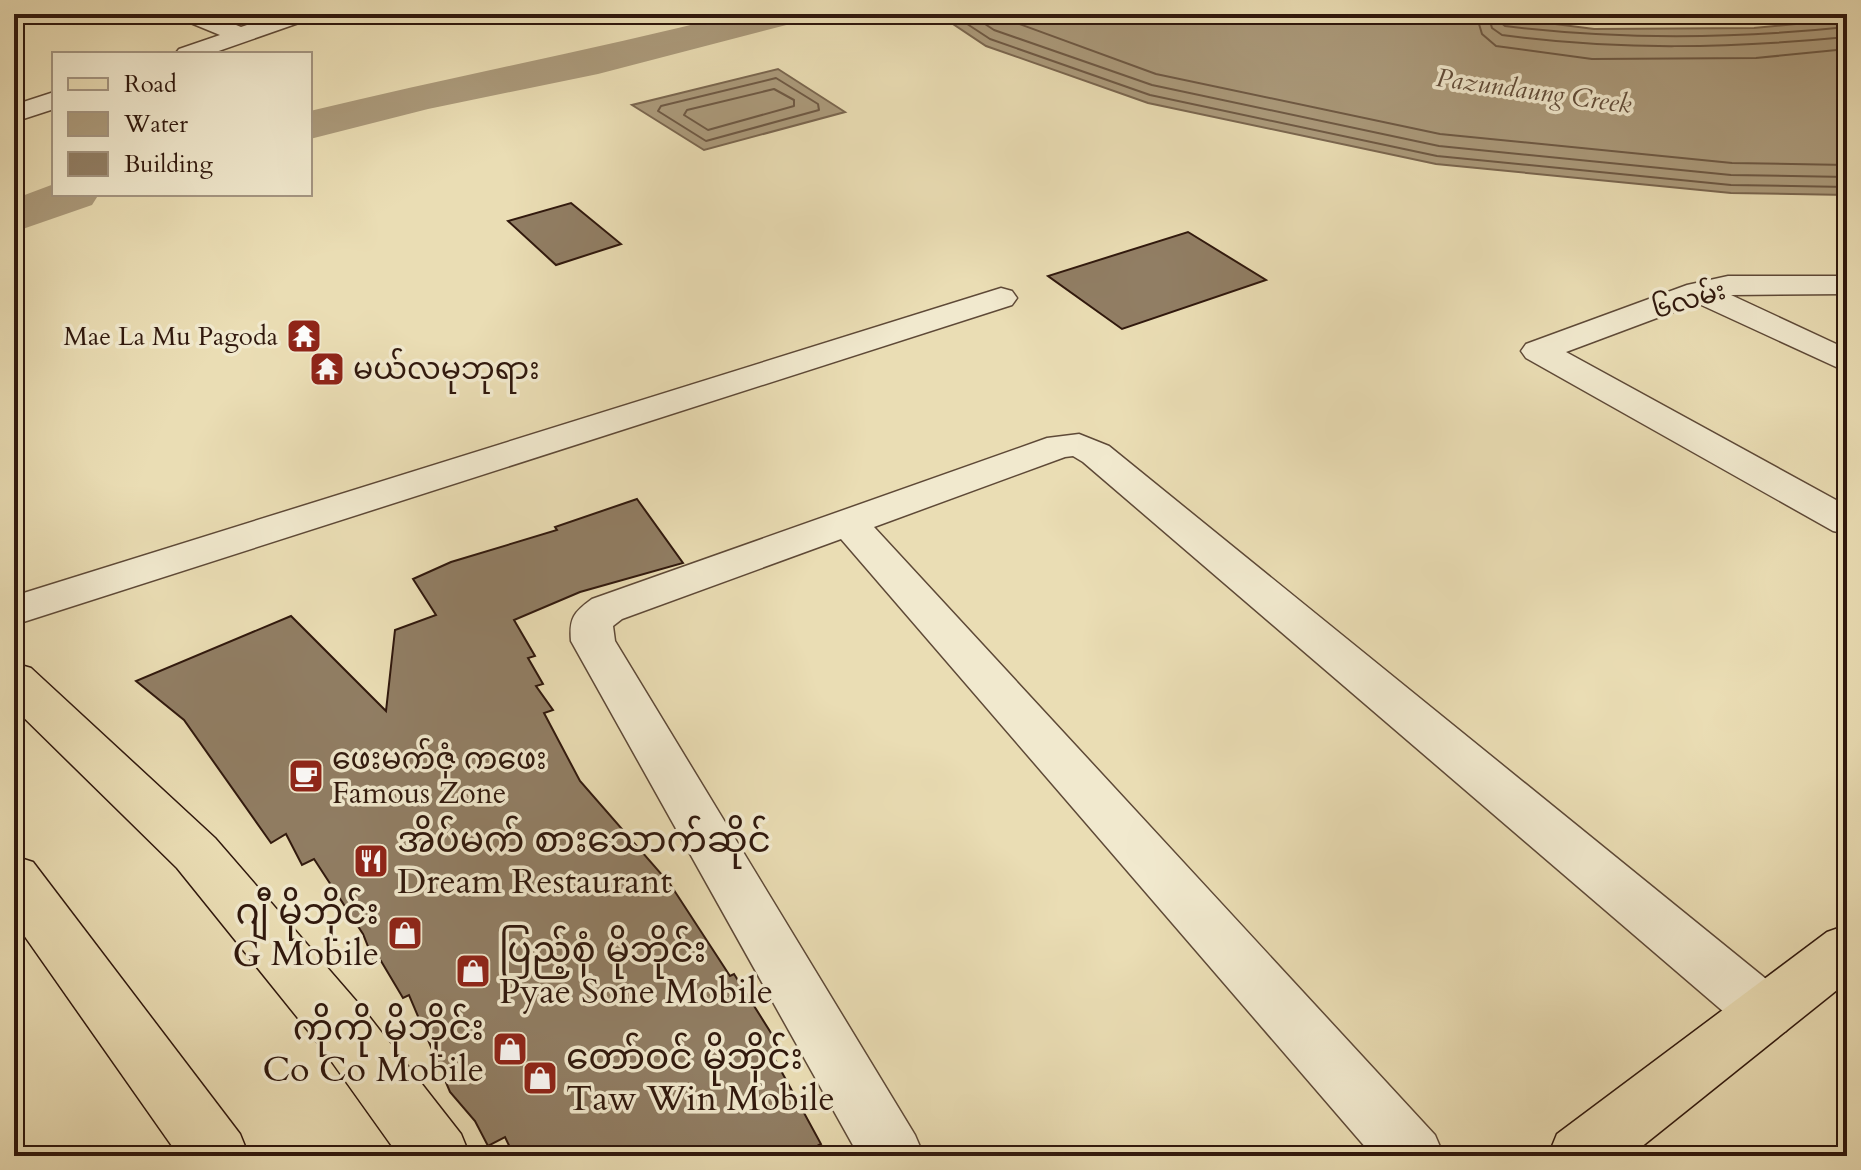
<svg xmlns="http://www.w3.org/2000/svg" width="1861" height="1170" viewBox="0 0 1861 1170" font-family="Cardo,'Noto Sans Myanmar',serif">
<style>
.water{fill:#ab9a7b;stroke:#7a664f;stroke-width:2}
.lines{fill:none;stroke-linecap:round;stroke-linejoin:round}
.shore{stroke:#6e5944;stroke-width:2}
.river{fill:#ab9a7b;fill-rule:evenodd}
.building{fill:#917e64;stroke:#30180d;stroke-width:2}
.minor-casing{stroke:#5e4937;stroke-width:3}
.major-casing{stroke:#30180d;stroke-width:3}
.minor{fill:#f1e9ce;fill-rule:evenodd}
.major{fill:#eaddb4;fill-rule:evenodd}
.labels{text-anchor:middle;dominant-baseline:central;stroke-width:7;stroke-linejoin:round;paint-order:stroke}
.far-water-label{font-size:26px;font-style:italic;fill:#614c39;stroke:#f1e9ce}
.far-street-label{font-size:26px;fill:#30180d;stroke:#f1e9ce}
.far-poi-label{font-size:26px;fill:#30180d;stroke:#f1e9ce;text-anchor:end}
.poi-label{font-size:30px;fill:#30180d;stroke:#f1e9ce;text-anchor:start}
.near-poi-label{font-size:36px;fill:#30180d;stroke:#f1e9ce;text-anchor:start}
</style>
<rect width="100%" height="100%" fill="#eaddb4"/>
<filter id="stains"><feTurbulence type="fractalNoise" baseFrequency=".0025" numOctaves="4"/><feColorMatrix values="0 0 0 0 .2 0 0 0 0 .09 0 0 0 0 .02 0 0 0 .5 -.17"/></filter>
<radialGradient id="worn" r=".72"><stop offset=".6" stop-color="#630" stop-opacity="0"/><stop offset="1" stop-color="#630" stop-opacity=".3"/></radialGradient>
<g class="water">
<path d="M938,14H1477L1594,29L1754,28L1847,19V195L1731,193L1436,164L1148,103L986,46Z"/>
<path d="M778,69L845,112L704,150L632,105Z"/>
</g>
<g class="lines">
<g class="shore">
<path d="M952,14L990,39L1150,95L1437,156L1731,185L1847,187"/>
<path d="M970,14L994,30L1152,85L1439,146L1731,175L1847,177"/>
<path d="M992,14L1156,74L1440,134L1732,163L1847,165"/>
<path d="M1476,14L1482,34L1496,46L1592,59L1756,58L1847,49"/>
<path d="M1488,14L1492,28L1502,35C1618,51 1731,48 1847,37"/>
<path d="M1498,14L1499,21L1505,26C1620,40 1732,39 1847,27"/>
<path d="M776,78L818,104L819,110L706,141L658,111L661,106Z"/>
<path d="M774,89L794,100V106L708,130L684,115L687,110Z"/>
</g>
<g class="river">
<path d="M736,14H804L798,22L598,74L428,109L310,139V111C452,77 595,49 736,14Z"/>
<path d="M54,184V194H99L92,205L14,232V199Z"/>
</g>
</g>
<g class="building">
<path d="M571,203L621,244L556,265L508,221Z"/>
<path d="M1188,232L1266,280L1122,329L1048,276Z"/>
<path d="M637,499L683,563L580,592L514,620L535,656L528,658L543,684L536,686L553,710L544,713L580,781L670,884L730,976L734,974L783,1052L773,1056L821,1144L798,1156H514L505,1137L488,1146L475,1121L450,1092L409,995L403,998L381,961L375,964L363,934L314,859L302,865L286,834L271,843L184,720L136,681L291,616L386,711L395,630L436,615L413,579L451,562L557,530L555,527Z"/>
</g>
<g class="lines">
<defs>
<g id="minor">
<path d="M178,14H209L241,27L280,14H313L310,19L210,54H175L179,49L220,35L181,19Z"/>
<path d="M54,92V109L14,122V105Z"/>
<path d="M1728,276H1847V294L1731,295L1847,349V372L1697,303L1566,352L1847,506V534L1833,531L1526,358L1521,351L1526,344L1687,285Z"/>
<path d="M1001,288L1012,291L1017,298L1012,305L14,625V596Z"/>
<path d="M1079,434L1109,446L1786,995L1794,1013L1786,1031L1766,1038L1746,1031L1083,462L1073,456L1065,457L874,527L1435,1135L1444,1156H1373L841,539L622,619L613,626L615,641L915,1135L924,1156H859L571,641C569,618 574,612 592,599L1047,438Z"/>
</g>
<g id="major">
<path d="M14,663L31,668L215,838L364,1010L461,1134L470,1156H399L322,1048L177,868L14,708Z"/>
<path d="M14,856L33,862L240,1134L249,1156H179L14,921Z"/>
<path d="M1847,925V982L1630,1156H1548L1557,1134L1827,932Z"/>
</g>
</defs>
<use href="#minor" class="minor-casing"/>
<use href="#major" class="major-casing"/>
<use href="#minor" class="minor"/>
<use href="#major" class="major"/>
</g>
<defs>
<symbol id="temple-square" viewBox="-11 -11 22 22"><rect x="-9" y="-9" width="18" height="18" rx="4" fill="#8f2418" stroke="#f1e9ce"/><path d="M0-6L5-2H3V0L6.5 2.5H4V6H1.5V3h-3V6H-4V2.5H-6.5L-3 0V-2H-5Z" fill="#fff"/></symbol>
<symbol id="cafe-square" viewBox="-11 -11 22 22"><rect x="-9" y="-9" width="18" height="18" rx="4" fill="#8f2418" stroke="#f1e9ce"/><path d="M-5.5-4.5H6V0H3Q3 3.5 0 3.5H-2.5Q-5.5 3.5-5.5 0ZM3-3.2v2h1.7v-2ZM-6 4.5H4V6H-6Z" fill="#fff"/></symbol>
<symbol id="restaurant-square" viewBox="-11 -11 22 22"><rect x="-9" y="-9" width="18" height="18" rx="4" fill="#8f2418" stroke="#f1e9ce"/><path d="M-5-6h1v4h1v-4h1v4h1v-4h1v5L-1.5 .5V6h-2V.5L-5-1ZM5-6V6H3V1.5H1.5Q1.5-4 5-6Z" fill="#fff"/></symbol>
<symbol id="shop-square" viewBox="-11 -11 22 22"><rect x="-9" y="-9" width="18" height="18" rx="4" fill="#8f2418" stroke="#f1e9ce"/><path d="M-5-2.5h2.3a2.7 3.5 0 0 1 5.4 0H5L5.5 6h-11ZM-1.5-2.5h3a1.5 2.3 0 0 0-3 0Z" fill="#fff"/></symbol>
</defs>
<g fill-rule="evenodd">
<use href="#temple-square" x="284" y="316" width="40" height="40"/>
<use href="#temple-square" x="307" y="349" width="40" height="40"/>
<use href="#cafe-square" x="286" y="756" width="40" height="40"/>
<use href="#restaurant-square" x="351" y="841" width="40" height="40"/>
<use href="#shop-square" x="385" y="913" width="40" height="40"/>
<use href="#shop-square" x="453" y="951" width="40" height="40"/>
<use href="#shop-square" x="490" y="1029" width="40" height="40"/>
<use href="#shop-square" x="520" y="1058" width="40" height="40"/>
</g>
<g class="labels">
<g class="far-water-label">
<text transform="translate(1534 91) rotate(8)">Pazundaung Creek</text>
</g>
<g class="far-street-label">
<text transform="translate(1689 300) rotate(-16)">၆လမ်း</text>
</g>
<g class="far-poi-label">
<text x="278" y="336">Mae La Mu Pagoda</text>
</g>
<g class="poi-label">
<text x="353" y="369">မယ်လမုဘုရား</text>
<text x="332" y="759">ဖေးမက်ဇုံ ကဖေး<tspan x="332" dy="34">Famous Zone</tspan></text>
</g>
<g class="near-poi-label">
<text x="397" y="840">အိပ်မက် စားသောက်ဆိုင်<tspan x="397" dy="41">Dream Restaurant</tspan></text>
<text x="379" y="912" text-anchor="end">ဂျီ မိုဘိုင်း<tspan x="379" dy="41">G Mobile</tspan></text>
<text x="499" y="950">ပြည့်စုံ မိုဘိုင်း<tspan x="499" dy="41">Pyae Sone Mobile</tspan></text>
<text x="484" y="1028" text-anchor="end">ကိုကို မိုဘိုင်း<tspan x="484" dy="41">Co Co Mobile</tspan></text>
<text x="566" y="1057">တော်ဝင် မိုဘိုင်း<tspan x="566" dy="41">Taw Win Mobile</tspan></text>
</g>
</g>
<rect width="1861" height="1170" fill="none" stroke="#eaddb4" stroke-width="48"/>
<rect x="16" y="16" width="1829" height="1138" fill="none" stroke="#30180d" stroke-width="4"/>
<rect x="24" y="24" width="1813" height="1122" fill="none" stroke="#30180d" stroke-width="2"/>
<rect x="52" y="52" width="260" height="144" fill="#f1e9ce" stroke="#a49581" stroke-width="2"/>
<rect x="68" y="78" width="40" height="12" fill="#eaddb4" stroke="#a49581" stroke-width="2"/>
<text x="124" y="92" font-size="24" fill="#30180d">Road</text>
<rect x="68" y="112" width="40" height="24" fill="#ab9a7b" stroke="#a49581" stroke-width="2"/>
<text x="124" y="132" font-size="24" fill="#30180d">Water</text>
<rect x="68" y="152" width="40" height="24" fill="#917e64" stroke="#a49581" stroke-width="2"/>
<text x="124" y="172" font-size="24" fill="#30180d">Building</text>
<rect width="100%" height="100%" filter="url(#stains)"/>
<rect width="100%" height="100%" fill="url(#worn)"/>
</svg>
